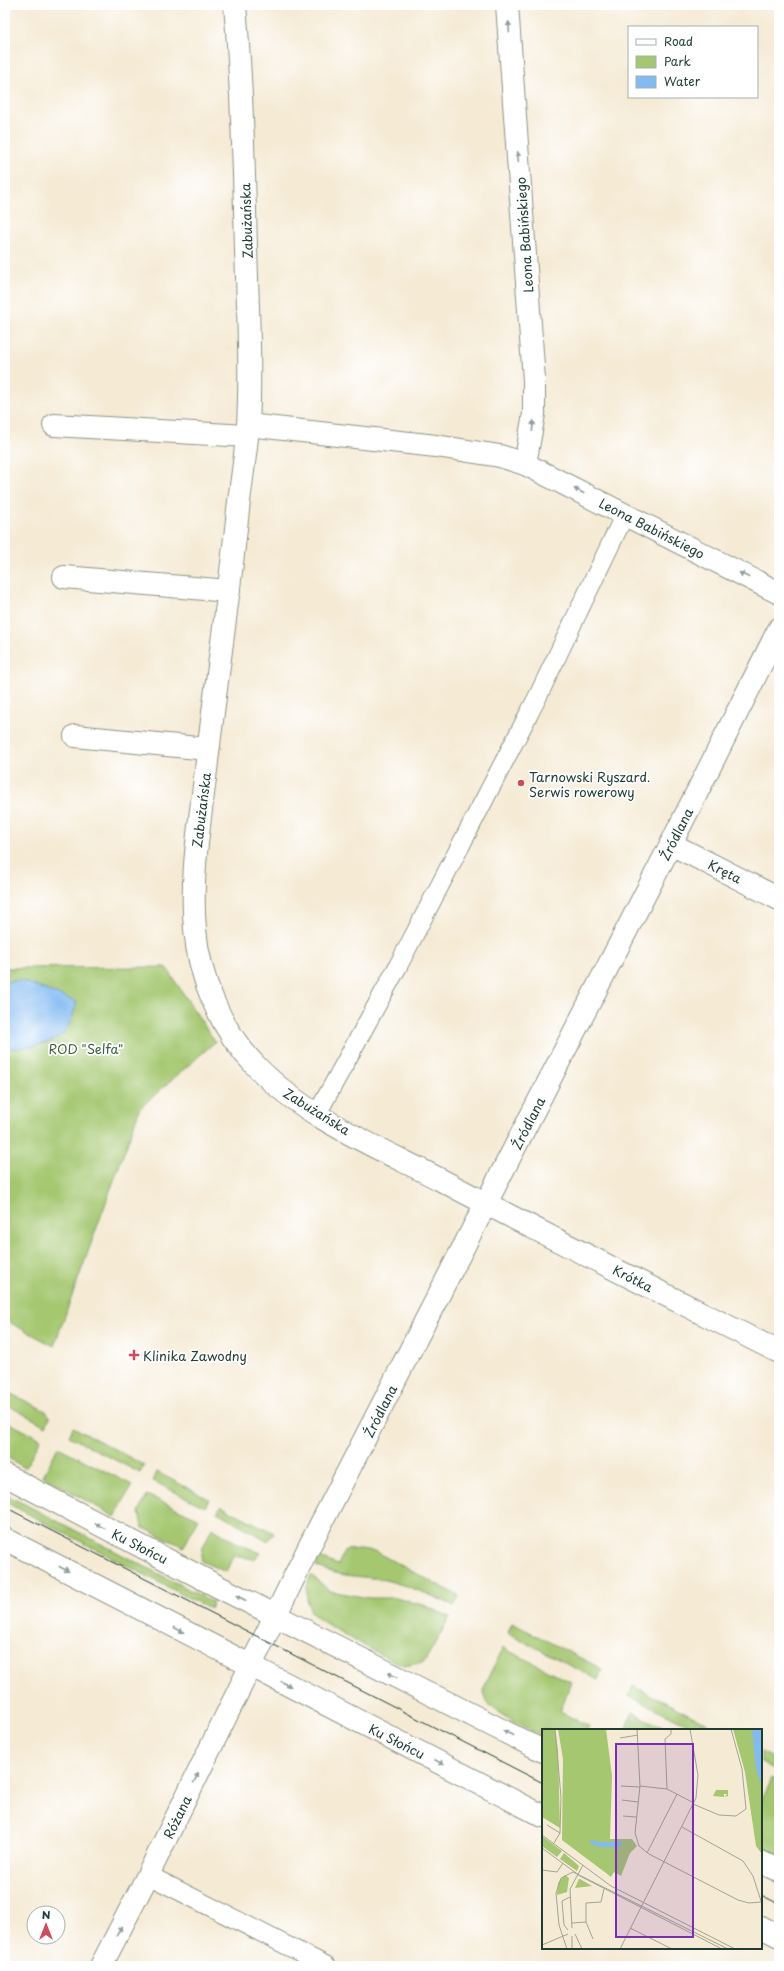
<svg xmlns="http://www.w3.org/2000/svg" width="784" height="1971" viewBox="0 0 784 1971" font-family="'Playpen Sans',sans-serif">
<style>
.green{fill:#a4c770;stroke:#628252}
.water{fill:#82baf2;stroke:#507c93}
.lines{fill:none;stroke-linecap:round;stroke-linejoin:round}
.service-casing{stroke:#8a9484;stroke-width:20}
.minor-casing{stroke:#8a9484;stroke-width:24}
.primary-casing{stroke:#8a9484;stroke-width:24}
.service{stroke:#fff;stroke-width:18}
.minor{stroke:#fff;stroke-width:22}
.primary{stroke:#fff;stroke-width:22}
.tram{stroke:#1f3d34;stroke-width:1}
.oneway{fill:#8f9e9a}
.poi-dot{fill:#d1495b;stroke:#fff;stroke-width:1.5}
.labels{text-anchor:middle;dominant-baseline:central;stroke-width:3.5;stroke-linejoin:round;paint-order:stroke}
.street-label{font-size:13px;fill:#1f3d34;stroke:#fff}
.poi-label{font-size:13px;fill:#1f3d34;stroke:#fff;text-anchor:start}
.park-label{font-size:13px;fill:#406043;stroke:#fff}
.inset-road{fill:none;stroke:#9fa594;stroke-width:1}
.view{fill:#7b2cbf;fill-opacity:0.15;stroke:#7b2cbf;stroke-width:2}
.inset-edge{fill:none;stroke:#1f3d34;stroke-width:2}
</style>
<rect width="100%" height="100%" fill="#fff"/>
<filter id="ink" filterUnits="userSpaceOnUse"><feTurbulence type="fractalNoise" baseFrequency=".025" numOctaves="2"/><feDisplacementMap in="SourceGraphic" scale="8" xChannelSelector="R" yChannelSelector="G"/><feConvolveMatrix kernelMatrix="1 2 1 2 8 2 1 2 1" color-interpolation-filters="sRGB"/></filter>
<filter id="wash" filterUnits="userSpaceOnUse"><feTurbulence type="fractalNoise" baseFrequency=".012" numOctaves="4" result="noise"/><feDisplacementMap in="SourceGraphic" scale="16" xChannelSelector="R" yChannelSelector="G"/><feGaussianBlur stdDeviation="0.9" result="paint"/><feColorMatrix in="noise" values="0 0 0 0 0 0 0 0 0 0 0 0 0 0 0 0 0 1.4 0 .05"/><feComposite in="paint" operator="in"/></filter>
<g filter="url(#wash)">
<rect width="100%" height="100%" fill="#f5ead4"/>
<g class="green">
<path d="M166,967L215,1042L140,1108L54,1346L5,1320V968Z"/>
<path d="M5,1391L46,1411L50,1417L46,1426L5,1404Z"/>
<path d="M5,1421L41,1439L25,1468L5,1456Z"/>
<path d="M73,1427L144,1465L140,1473L69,1436Z"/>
<path d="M58,1447L132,1485L115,1517L43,1476Z"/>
<path d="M157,1472L209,1499L205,1507L153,1481Z"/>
<path d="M5,1494L213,1602L210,1609L5,1502Z"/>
<path d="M147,1495L198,1518L184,1547L142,1527L139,1512Z"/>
<path d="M221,1506L274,1533L268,1541L217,1512Z"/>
<path d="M212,1528L239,1544L261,1553L254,1559L233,1556L226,1572L201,1561L203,1547Z"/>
<path d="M360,1549L374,1551L459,1596L454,1606C431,1595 409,1586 385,1580C360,1575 339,1578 316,1566L320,1558L338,1565L345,1550Z"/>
<path d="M311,1575L330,1591L369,1598H396L424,1605L450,1617L425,1661C419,1663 410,1666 404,1665C394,1663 317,1621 312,1613C305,1602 305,1586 311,1575Z"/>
<path d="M512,1623L602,1669L598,1680L508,1633Z"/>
<path d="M503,1648L571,1682L560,1712L589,1726L587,1730H543V1736C528,1728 479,1710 484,1688C488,1675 497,1661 503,1648Z"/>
<path d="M633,1686L720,1730H700L629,1696Z"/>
<path d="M632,1712L669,1730H625Z"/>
<path d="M761,1752L779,1761V1772L761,1762Z"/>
<path d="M772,1778L779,1782V1856L761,1847V1801Z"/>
</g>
<path class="water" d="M5,981H22L77,1002C74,1013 69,1030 59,1037C45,1046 21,1048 5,1049Z"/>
</g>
<g filter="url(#ink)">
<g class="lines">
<defs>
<g id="service">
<path d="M317,1114L397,968L537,698L625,514"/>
<path d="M148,1875L327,1966"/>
</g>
<g id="minor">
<path d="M235,5C242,86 244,168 246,249C248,308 251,368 248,426C246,454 241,482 238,510C229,597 216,683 206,770C200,822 190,876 195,929C199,978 221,1030 255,1065C305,1118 377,1147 441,1180C553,1239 666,1295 779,1352"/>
<path d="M507,5L534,380V414L525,464"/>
<path d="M54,425L247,436"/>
<path d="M248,425L436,446L500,456L525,464L779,593"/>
<path d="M64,577L229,591"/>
<path d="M75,736L208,749"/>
<path d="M671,844L779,899"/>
<path d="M101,1966L148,1875L310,1545L671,844L779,629"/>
</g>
<g id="primary">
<path d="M5,1475L219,1587L543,1751"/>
<path d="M5,1539L543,1816"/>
<path d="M761,1862L779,1871"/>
<path d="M761,1927L779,1936"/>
</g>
</defs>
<use href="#service" class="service-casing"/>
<use href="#minor" class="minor-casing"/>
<use href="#primary" class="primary-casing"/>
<use href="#service" class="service"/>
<use href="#minor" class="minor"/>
<use href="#primary" class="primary"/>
<g class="tram">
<path d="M5,1507L543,1783"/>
<path d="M761,1895L779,1904"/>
</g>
</g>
<defs><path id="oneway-solid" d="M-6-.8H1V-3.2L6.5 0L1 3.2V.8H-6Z"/></defs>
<g class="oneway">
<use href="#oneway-solid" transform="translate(509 27) rotate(-94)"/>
<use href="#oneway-solid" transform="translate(518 157) rotate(-94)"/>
<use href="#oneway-solid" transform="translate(533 426) rotate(-82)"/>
<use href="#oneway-solid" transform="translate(579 491) rotate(-153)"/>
<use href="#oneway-solid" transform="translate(744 575) rotate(-153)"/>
<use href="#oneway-solid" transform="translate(100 1526) rotate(-152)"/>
<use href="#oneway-solid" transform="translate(64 1569) rotate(27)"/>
<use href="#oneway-solid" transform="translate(241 1598) rotate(-153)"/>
<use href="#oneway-solid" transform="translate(179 1630) rotate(28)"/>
<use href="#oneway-solid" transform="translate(392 1675) rotate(-153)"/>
<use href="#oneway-solid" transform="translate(286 1684) rotate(27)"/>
<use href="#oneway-solid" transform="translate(508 1733) rotate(-153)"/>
<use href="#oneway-solid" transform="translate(439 1762) rotate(27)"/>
<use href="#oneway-solid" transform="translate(196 1778) rotate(-64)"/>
<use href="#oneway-solid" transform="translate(119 1931) rotate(-63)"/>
</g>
</g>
<g class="poi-dot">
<circle cx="521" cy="783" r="4"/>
<path d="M132 1349h4v4h4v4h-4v4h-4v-4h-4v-4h4z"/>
</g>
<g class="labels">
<g class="street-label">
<text transform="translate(246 221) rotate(-92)">Zabużańska</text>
<text transform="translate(524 235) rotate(-94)">Leona Babińskiego</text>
<text transform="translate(652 528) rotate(27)">Leona Babińskiego</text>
<text transform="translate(201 810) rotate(-83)">Zabużańska</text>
<text transform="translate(676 834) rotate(-63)">Źródlana</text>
<text transform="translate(725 871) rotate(27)">Kręta</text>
<text transform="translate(317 1111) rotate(32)">Zabużańska</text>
<text transform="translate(528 1123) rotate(-63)">Źródlana</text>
<text transform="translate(633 1278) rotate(27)">Krótka</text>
<text transform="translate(380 1411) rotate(-63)">Źródlana</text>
<text transform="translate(140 1546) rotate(27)">Ku Słońcu</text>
<text transform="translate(397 1741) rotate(27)">Ku Słońcu</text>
<text transform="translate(177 1817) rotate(-64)">Różana</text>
</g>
<g class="poi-label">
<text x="529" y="776">Tarnowski Ryszard.<tspan x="529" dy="15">Serwis rowerowy</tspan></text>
<text x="143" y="1355">Klinika Zawodny</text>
</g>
<g class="park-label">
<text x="86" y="1048">ROD "Selfa"</text>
</g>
</g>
<g transform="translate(542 1729)">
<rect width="220" height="220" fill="#f5ead4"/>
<path d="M0,0H13L16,21L18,99L0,88ZM16,0H64L70,47L68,110H90L95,117L88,124L79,147L72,143L69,148L64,144L20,111L21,30ZM0,107L20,122L15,128L0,117ZM22,124L37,137L35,142L18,130ZM23,146L27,149L25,163L15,166L16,154ZM37,150H38L50,157L33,159Z" fill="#a4c770"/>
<path d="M191,0H220V125L214,117L203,43ZM174,61H186V67L183,68L185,65H182V68L171,67Z" fill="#a4c770"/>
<path d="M210,0H220V57L214,41ZM49,110L56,113H81L77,118H57L48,114Z" fill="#82baf2"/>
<path class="inset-road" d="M95,0L98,57L93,104L97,117L107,125L196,171L207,174L219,173M78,9L96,6M79,57L98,58M98,57L125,60L152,74M125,60L123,10L129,5V0M80,71L96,73M151,75L177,86L194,87L204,80L200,40L189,0M81,87L94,88M5,96L18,104M140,98L201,132L211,147L220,175M0,106L69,157L193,220M12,114L18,104L19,68L13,0M0,119L38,147L180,220M105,124L135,65M0,141L15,143L21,134M30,194L44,193M30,199L28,160L41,136M88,199L130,220M26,201L22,196L20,172L28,168M33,205L40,220M30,207V220M51,210L44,193V174L59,173L62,160M0,216L26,205M25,220L17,196L14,164L19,149L31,143L186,220M78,220L154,69L156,46L148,0"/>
<path class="view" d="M74,15H151V208H74Z"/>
<rect width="220" height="220" class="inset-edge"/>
</g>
<rect width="784" height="1971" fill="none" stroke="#fff" stroke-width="20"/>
<rect x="628" y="26" width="130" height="72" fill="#ffffff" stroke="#a5b1ae"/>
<rect x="636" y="39" width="20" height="6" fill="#ffffff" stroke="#a5b1ae"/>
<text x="664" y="46" font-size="12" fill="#1f3d34">Road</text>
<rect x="636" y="56" width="20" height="12" fill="#a4c770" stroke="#a5b1ae"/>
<text x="664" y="66" font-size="12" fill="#1f3d34">Park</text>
<rect x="636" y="76" width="20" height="12" fill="#82baf2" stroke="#a5b1ae"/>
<text x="664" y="86" font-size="12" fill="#1f3d34">Water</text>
<g transform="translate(46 1925)"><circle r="19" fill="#ffffff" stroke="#a5b1ae"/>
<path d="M0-3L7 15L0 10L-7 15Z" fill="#d1495b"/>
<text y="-6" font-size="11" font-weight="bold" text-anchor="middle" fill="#1f3d34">N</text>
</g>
</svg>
